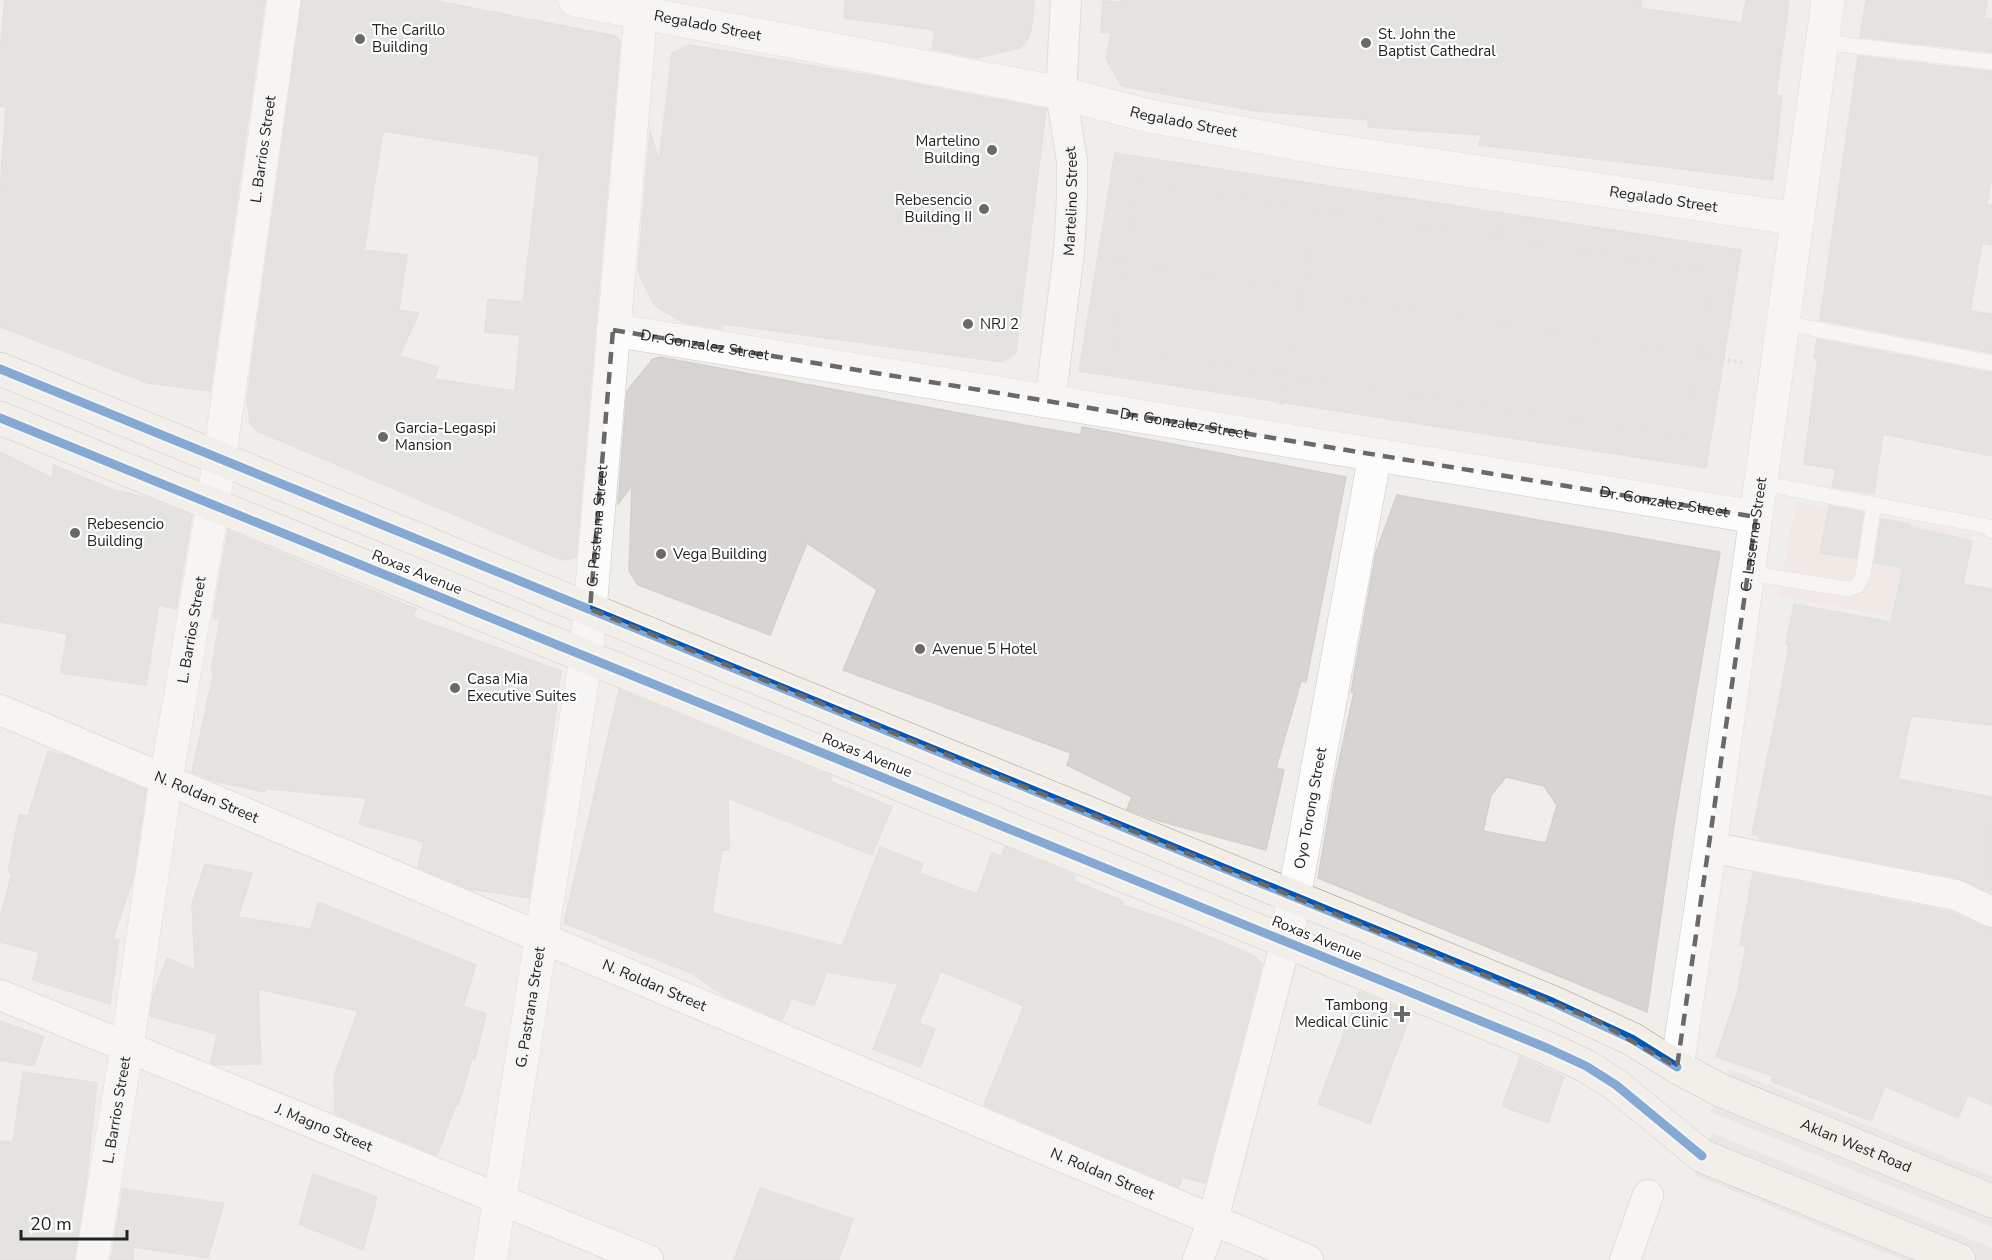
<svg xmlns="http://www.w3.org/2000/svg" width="1992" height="1260" viewBox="0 0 1992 1260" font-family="'Nunito Sans',sans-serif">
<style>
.commercial{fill:#f1e3e1}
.pier{fill:#dedddd}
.building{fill:#d7d4d2;stroke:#d3d0cc;stroke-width:1.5;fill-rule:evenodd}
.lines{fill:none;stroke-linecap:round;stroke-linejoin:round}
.service-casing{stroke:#c9c8c7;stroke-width:16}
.minor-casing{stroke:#c9c8c7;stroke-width:32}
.tertiary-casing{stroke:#c9c8c7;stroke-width:34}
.primary-casing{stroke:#a79c86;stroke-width:34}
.path{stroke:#dccecd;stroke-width:4;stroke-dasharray:3 3;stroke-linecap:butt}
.service{stroke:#fdfcfc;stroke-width:15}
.minor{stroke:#fdfcfc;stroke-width:30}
.tertiary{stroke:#fdfcfc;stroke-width:33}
.primary{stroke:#f3ede7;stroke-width:33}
.cycleway-casing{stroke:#fff;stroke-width:13}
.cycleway{stroke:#0057b8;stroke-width:9}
.marked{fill:none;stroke:#6a6968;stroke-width:4.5;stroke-dasharray:12 8;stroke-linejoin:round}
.poi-dot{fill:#6a6968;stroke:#fff;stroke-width:2}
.labels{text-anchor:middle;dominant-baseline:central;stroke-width:4.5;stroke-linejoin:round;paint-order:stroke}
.street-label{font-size:15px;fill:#222;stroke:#fff}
.poi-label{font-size:15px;fill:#222;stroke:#fff;text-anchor:start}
</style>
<rect width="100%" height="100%" fill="#f0eeeb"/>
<path class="commercial" d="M1796,502L1973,534L1956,629L1778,596Z"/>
<g class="pier">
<path d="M1729,1069L1992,1176V1227L1711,1112Z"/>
<path d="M1712,1133L1992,1248V1260H1903L1694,1175Z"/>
</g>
<g class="building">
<path d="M5,0H265L210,391L148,383L0,327V192L6,107L0,106V51Z"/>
<path d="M302,0H432L615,36L620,41L576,557L565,560L559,559L257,431L250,423L247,399ZM383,131L540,156L523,302L488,299L485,332L520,335L515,391L434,379L438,367L399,356L419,313L399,310L407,255L364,250Z"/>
<path d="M845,0H1034L1031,32L1025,44L1019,48L977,58L932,49L935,30L844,18Z"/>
<path d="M1121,0H1642L1640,8L1742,23L1746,0H1789L1776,96H1782L1773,180L1479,145L1481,135L1368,127V120L1256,111L1122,86L1106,59L1111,33L1101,32L1103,1L1121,2Z"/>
<path d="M1866,0H1987L1984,18L1992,19V52L1860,37Z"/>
<path d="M689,45L879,77L1046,109L1016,353L1002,362L723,324L722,329L685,323L660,309L653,303L638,271L650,131L659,161L672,53Z"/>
<path d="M1858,56L1992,72V174L1987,204L1992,205V245L1982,243L1970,311L1992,314V353L1820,320Z"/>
<path d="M1115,153L1741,250L1706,468L1079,371Z"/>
<path d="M1817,339L1992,373V456L1883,434L1874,494L1832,487L1836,469L1804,464L1818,358H1814Z"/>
<path d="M660,357L980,417L1081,435L1082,427L1346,477L1306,682L1301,681L1276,768L1284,770L1266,850L1156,820L1127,809L1132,797L1067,765L1071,753L843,670L877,590L807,543L770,635L638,585L629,571L632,485L618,504L627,391L653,359Z"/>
<path d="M0,452L52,478L54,465L111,489L147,498L192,516L176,609L159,605L146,685L61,673L67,634L0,622Z"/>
<path d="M1397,495L1720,552L1675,818L1647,1012L1318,878L1334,785L1354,692H1351L1376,552ZM1506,777L1544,786L1557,805L1546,843L1483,831L1491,795Z"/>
<path d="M1829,506L1863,512L1856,559L1820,553Z"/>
<path d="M1881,519L1909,524V527L1972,541L1963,584L1992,589V725L1911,716L1898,779L1992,797L1991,892L1959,878L1759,839L1760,836L1752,834L1779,701L1789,645L1786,644L1794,604L1891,622L1903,568L1875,563Z"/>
<path d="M228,531L416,609L413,617L561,671L545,794L529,898L470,889L418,867L424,842L359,824L367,798L266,789L265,792L214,781L192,772L214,672H211L220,620L213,618Z"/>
<path d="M619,690L832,777L830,781L892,807L872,855L728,798L729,850H722L712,913L842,946L880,847L923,864L919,873L977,894L992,853L1001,856L1005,847L1075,876L1074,881L1123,901L1122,905L1174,922L1255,956L1262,964L1205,1183L1182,1177L1179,1187L984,1105L1024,1006L941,971L919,1023L935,1029L920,1067L873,1049L898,984L827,972L814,1006L792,998L782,1020L725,996L691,973L564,923Z"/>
<path d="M48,751L68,757L146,790L133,879L113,938L119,940L110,1004L33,980L39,952L0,942V918L12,873L8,872L19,815L28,816Z"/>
<path d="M205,864L252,873L238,917L311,929L318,902L476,965L463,1006L486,1014L475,1059L472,1058L458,1106L456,1105L437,1155L335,1113L334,1076L358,1011L258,989L261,1064L217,1065L211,1063L217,1034L150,1016L153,996L167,958L195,970L192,904Z"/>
<path d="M1753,873L1951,912L1985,928L1992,929V1105L1968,1095L1958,1118L1885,1086L1871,1121L1771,1081L1773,1076L1716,1057L1737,994L1746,947L1740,945Z"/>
<path d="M1359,992L1411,1013L1370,1124L1318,1104Z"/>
<path d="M0,1021L44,1037L34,1066L0,1060Z"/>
<path d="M1520,1057L1564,1077L1548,1123L1502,1106Z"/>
<path d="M23,1072L97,1083L86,1184L74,1260H0V1141L13,1142Z"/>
<path d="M313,1174L377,1197L363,1250L299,1224Z"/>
<path d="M760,1188L853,1219L839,1260H734Z"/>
<path d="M123,1189L224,1203L208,1258L133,1247V1260H111Z"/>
</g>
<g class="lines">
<defs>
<g id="service">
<path d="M1822,42L1992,62"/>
<path d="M1784,323L1992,363"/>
<path d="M1761,483L1986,526L1992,531"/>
<path d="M1748,573L1848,589L1857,586L1863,575L1874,504"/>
</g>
<g id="minor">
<path id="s1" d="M1050,402L1069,252L1072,198V161L1061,93L1066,0"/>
<path id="s2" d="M0,710L1308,1260"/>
<path d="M1710,847L1956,895L1992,912"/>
<path id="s3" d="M0,995L648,1260"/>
<path d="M1198,1260L1213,1220L1286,941"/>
<path d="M1625,1260L1648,1195"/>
</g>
<g id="tertiary">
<path id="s4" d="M575,0L1061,93L1145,115L1330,150L1798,219"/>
<path id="s5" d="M613,330L1756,517"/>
<path id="s6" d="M1286,941L1375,455"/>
<path id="s7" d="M1677,1067L1710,847L1828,0"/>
<path id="s8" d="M92,1260L127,1047L166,780L213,505L284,0"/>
<path id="s9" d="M490,1260L586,657L642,0"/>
</g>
<g id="primary">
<path id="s10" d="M0,369L1552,1002L1632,1039L1677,1067L1720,1090L1992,1201"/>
<path d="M0,418L1547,1048L1586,1066L1616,1085L1702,1156L1959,1260"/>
</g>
</defs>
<use href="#service" class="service-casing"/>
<use href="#minor" class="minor-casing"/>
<use href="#tertiary" class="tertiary-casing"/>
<use href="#primary" class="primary-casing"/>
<g class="path">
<path d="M1138,182L1712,271L1685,437L1112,348Z"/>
<path d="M1497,238L1502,209"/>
<path d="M1100,258L1744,363"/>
<path d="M1281,405L1323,183"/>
</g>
<use href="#service" class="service"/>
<use href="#minor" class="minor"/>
<use href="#tertiary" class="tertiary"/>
<use href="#primary" class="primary"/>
<defs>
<g id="cycleway">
<path d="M0,369L1552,1002L1632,1039L1677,1067"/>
<path d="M0,418L1547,1048L1586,1066L1616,1085L1702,1156"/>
</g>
</defs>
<use href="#cycleway" class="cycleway-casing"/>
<use href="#cycleway" class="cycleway"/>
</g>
<path d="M0 0H1992V1260H0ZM613,330L1756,517L1677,1067L1597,1021L590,609Z" fill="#f0eeeb" fill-opacity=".55" fill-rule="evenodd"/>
<path class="marked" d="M613,330L1756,517L1677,1067L1597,1021L590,609Z"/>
<g class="poi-dot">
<circle cx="360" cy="39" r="6"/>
<circle cx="1366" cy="43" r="6"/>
<circle cx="992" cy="150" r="6"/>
<circle cx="984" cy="209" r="6"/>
<circle cx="968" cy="324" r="6"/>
<circle cx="383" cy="437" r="6"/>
<circle cx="75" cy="533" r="6"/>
<circle cx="661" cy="554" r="6"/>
<circle cx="920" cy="649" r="6"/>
<circle cx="455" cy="688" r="6"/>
<path d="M1399 1005h6v6h6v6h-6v6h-6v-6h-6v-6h6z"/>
</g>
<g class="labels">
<g class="street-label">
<text stroke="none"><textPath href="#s4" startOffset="135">Regalado Street</textPath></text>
<text stroke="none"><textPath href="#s4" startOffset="621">Regalado Street</textPath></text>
<text stroke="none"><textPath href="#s8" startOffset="1124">L. Barrios Street</textPath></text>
<text stroke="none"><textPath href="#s4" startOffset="1107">Regalado Street</textPath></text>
<text stroke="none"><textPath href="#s1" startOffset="202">Martelino Street</textPath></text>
<text stroke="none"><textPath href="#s5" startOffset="93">Dr. Gonzalez Street</textPath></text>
<text stroke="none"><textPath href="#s5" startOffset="579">Dr. Gonzalez Street</textPath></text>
<text stroke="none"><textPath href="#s5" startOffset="1065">Dr. Gonzalez Street</textPath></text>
<text stroke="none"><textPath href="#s9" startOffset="742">G. Pastrana Street</textPath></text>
<text stroke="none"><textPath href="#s7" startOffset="538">C. Laserna Street</textPath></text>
<text transform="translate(417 572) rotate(22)">Roxas Avenue</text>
<text stroke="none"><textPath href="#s8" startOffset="638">L. Barrios Street</textPath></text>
<text transform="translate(867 755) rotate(22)">Roxas Avenue</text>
<text stroke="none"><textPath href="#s2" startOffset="224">N. Roldan Street</textPath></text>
<text stroke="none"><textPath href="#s6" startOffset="135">Oyo Torong Street</textPath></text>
<text transform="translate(1317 938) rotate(22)">Roxas Avenue</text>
<text stroke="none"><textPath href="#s2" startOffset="710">N. Roldan Street</textPath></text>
<text stroke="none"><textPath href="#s9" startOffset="256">G. Pastrana Street</textPath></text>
<text stroke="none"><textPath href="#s8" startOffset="152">L. Barrios Street</textPath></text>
<text stroke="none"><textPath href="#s3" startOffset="350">J. Magno Street</textPath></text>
<text stroke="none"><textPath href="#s10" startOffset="2013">Aklan West Road</textPath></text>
<text stroke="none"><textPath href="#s2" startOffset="1196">N. Roldan Street</textPath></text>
</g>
<g class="poi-label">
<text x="372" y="30">The Carillo<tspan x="372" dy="17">Building</tspan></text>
<text x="1378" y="34">St. John the<tspan x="1378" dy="17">Baptist Cathedral</tspan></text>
<text x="980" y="141" text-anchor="end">Martelino<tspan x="980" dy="17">Building</tspan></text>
<text x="972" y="200" text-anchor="end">Rebesencio<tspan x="972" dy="17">Building II</tspan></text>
<text x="980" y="324">NRJ 2</text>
<text x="395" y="428">Garcia-Legaspi<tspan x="395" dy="17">Mansion</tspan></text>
<text x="87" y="524">Rebesencio<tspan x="87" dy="17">Building</tspan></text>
<text x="673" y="554">Vega Building</text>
<text x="932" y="649">Avenue 5 Hotel</text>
<text x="467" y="679">Casa Mia<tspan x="467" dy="17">Executive Suites</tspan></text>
<text x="1388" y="1005" text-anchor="end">Tambong<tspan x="1388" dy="17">Medical Clinic</tspan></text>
</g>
</g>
<path d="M21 1230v9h106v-9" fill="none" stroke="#222222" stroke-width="3"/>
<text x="30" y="1230" font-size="18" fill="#222222" stroke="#ffffff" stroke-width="4.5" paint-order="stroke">20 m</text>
</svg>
